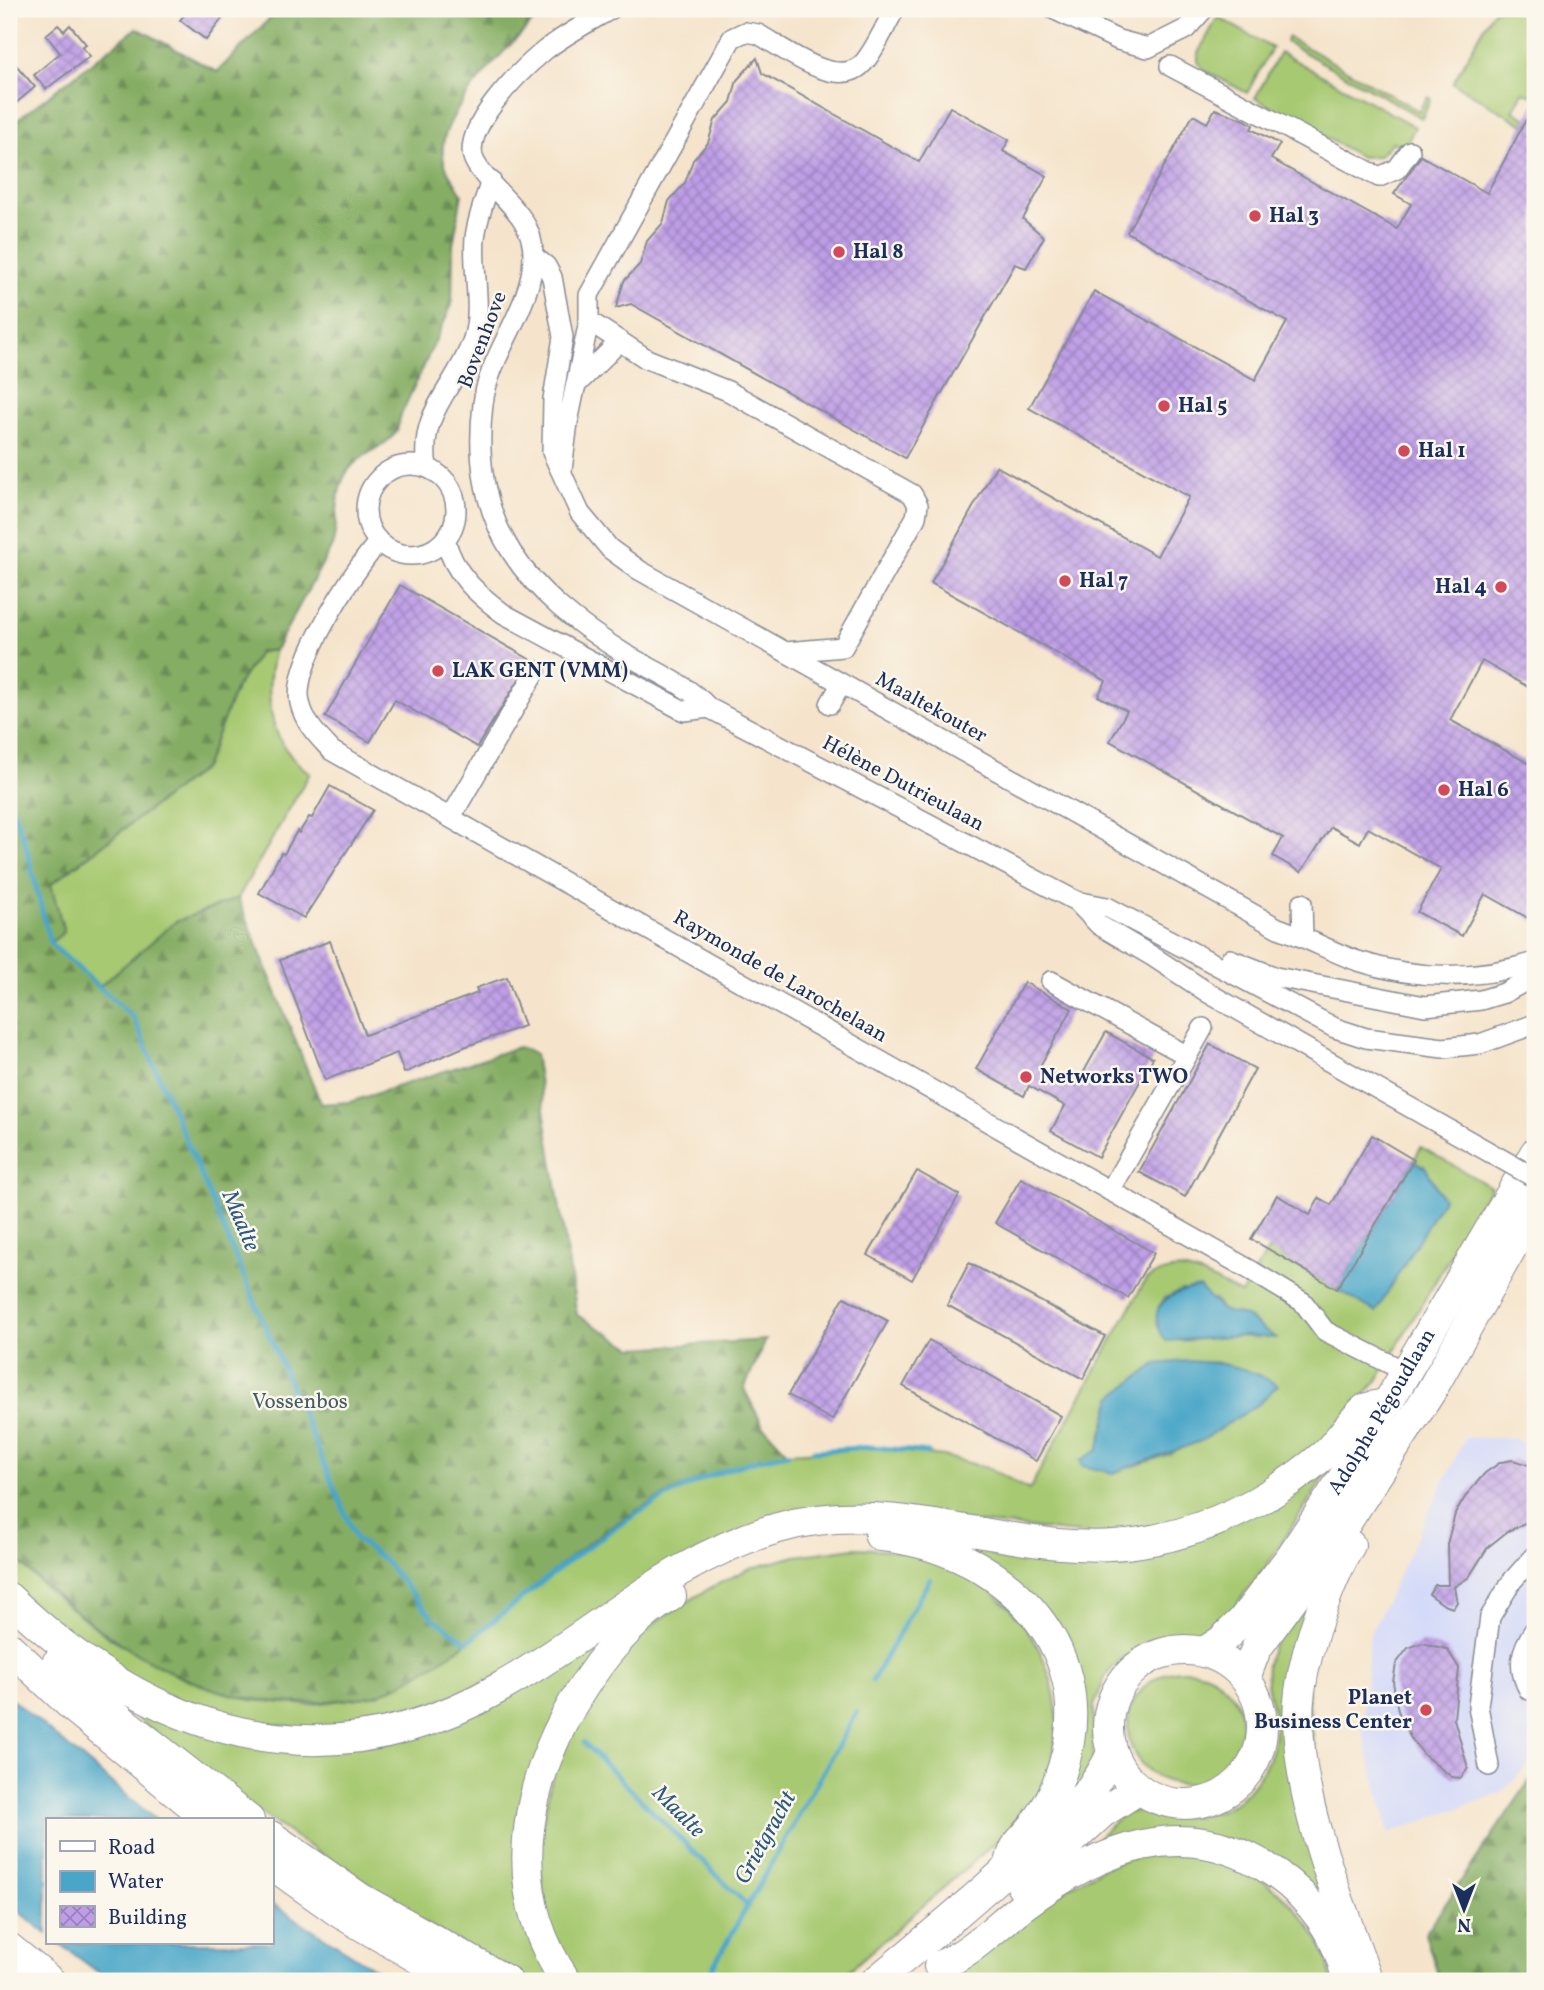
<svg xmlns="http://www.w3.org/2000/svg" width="1544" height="1990" viewBox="0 0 1544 1990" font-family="Vollkorn,serif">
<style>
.built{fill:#d3d9f9}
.grass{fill:#a7c971;stroke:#617c68;stroke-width:2;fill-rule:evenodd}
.forest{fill:url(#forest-firs);stroke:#506e60;stroke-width:2}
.water{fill:#4aa6c8;stroke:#326a93;stroke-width:2}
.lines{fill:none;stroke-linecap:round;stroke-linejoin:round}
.stream{stroke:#4aa6c8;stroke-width:5}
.building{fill:url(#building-cross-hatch)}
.minor-casing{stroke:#888a94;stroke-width:22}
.highway-casing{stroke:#888a94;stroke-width:32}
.minor{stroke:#fff;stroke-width:19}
.highway{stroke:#fff;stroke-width:30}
.minor-bridge-casing{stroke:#888a94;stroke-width:22;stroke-linecap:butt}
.minor-bridge{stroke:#fff;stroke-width:19}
.poi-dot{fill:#d1495b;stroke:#fbf7ec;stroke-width:2.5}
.labels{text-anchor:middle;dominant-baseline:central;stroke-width:5;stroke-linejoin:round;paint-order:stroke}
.poi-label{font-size:21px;font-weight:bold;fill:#1b2f5e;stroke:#fbf7ec;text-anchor:start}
.street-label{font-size:21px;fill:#1b2f5e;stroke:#fbf7ec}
.park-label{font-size:21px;fill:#455d64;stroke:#fbf7ec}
.water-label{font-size:23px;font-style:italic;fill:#2b5983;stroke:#fbf7ec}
</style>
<defs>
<pattern id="forest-firs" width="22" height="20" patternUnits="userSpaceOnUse" patternTransform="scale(1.75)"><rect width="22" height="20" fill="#85ad63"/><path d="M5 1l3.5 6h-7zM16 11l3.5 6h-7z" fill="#6c8d55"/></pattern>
<pattern id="building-cross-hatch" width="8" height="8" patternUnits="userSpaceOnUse" patternTransform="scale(1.75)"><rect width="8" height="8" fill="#bf9ee7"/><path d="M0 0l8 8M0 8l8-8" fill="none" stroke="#9a81be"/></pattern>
</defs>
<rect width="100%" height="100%" fill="#fbf7ec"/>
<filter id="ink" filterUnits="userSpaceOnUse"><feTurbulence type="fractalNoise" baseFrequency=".0143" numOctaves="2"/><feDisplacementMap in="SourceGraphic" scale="14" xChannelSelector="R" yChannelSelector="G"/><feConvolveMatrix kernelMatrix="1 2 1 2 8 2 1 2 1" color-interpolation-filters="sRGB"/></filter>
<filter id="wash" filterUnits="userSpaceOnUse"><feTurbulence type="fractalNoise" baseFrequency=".00686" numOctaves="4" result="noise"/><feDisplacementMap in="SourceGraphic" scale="28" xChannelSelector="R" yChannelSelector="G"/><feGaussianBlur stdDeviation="1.57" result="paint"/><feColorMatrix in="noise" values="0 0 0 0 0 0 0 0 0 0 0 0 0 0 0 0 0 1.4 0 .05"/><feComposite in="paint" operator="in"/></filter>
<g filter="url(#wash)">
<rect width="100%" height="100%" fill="#f5e4cb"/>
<path class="built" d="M1465,1438H1514L1535,1450V1757L1502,1793L1389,1833L1362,1730L1370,1634Z"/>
<g class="grass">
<path d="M1494,9H1535V97L1523,92L1513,111L1527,119L1524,125L1453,83Z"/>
<path d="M1218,17L1272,48L1247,93L1205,71L1198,63V53Z"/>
<path d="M1288,37L1419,111L1427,97L1431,99L1422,118L1286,42Z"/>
<path d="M1280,52L1415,127L1405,147L1392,142L1379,156L1361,157L1255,98Z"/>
<path d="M275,650C263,694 268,745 310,773L238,898L175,922L99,987L50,943L64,931L50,885L204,768L236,688L260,652Z"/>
<path d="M1421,1147L1491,1187L1376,1382L1342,1421L1319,1444L1248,1495L1178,1523L1097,1535L831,1507L496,1677L400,1718L310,1729L225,1718L133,1681L50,1622L9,1583V1552L49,1591L109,1638L249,1700L308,1705L377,1695L457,1650L617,1523L694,1480L750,1460L788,1453L874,1448L943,1456L991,1469L1029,1490L1146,1279C1186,1258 1203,1276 1241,1294L1269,1249L1376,1312L1426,1168L1414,1160ZM1182,1290L1215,1300L1223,1311L1257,1338L1241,1336L1180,1341L1158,1308L1165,1298ZM1216,1362L1260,1375L1170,1454L1113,1473L1081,1460L1098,1450L1112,1397L1156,1364Z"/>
<path d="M1350,1438L1265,1568L1220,1625L1206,1634L1173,1633L1150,1640L1122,1658L1106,1675L1094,1706L1093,1760L1086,1781L1053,1811L1075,1678L945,1533L1169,1546Z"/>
<path d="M854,1548C892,1549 933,1554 968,1571C979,1577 990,1591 1000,1599C1052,1645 1074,1723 1042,1788C1036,1799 1028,1809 1022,1819L837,1981H579L548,1926L538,1847L553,1770L595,1684L658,1620L710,1588L748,1569L796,1556Z"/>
<path d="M1327,1571L1301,1643L1337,1918L1264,1855L1084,1853C1096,1842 1112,1819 1127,1813C1137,1809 1148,1812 1159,1814C1187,1820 1222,1817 1244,1795C1263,1775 1279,1747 1274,1718C1271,1700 1265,1684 1267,1665C1272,1631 1307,1598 1327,1571Z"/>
<path d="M631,1612L522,1804L555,1981H529L411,1916L209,1778L87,1676L149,1709L376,1743Z"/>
<circle cx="1185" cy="1727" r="57"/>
<path d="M1197,1855C1214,1860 1234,1863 1249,1872C1289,1894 1325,1935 1332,1981H945C995,1943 1076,1868 1138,1857C1157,1854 1178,1855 1197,1855Z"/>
</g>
<g class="forest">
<path d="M279,9H547C517,37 436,114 443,156C445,172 455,181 462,194L453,245L452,305L400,417L397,431C387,447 360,453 347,472C333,493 340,523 332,546L275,650L260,652L236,688L204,768L51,884L64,932L50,943L99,987L175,922L238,898L321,1104L350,1102L518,1047L535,1054L577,1315L633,1348L766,1340L744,1389L763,1426L788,1453C726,1464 669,1489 617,1523C561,1560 513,1609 459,1648C442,1661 395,1689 376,1695C364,1698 351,1699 339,1700C209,1720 97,1638 9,1552V126L137,28L217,72Z"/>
<path d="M1535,1773V1981H1440L1425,1934Z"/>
</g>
<g class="water">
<path d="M1414,1160L1426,1168L1443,1199L1376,1312L1337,1289Z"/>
<path d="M1199,1287L1223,1311L1245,1316L1276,1338L1241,1336L1166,1341C1142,1307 1168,1293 1199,1287Z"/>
<path d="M1187,1361C1224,1363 1246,1366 1278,1385L1260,1403L1201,1441L1113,1473L1082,1466L1081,1460L1098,1450L1112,1397L1156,1364Z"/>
<path d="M9,1697L156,1820H47V1934L9,1904Z"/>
<path d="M271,1903L394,1981H110L59,1943H271Z"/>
</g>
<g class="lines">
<g class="stream">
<path d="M9,799L25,842L50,943L134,1018L356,1539L383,1559L433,1618L467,1642C568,1563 658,1477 788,1453"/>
<path d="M813,1451L874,1447L928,1453"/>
<path d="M872,1681L930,1579"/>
<path d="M584,1743L748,1906"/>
<path d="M705,1981L857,1712"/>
</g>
</g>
<g id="blocks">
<g class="building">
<path d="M189,9H229L206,40L180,20Z"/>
<path d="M58,25L64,31L70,25L86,44L82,47L90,56L46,89L34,75L60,53L46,35Z"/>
<path d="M9,57L35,87L9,109Z"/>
<path d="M757,58L762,73L919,162L950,107L1009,140L1003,151L1047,176L1023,219L1044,237L1026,268L1015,264L905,458L631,304L616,308L624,281L640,264L647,241L663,223L669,201L685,183L693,160L708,143L715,120L731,102L737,80Z"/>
<path d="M1535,103V691L1482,661L1450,720L1535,767V922L1485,894L1462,936L1417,912L1441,869L1368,828L1360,843L1331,827L1301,872L1273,856L1283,838L1110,741L1127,711L1098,696L1106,681L931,583L996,466L1157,556L1189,497L1029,408L1094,291L1255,380L1287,322L1127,232L1193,115L1207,123L1215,109L1245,120L1253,125L1251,129L1280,144L1271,159L1397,229L1411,204L1394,194L1421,156L1487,193Z"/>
<path d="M400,585L531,660L477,747L395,700L370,742L325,717Z"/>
<path d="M330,786L373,810L304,918L259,893L281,853L284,854L297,831L299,833L309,817L312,818Z"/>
<path d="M330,941L365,1035L478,993L476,988L507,977L524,1026L464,1047L404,1073L397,1053L325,1080L280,960Z"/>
<path d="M1024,982L1072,1009L1040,1066L1076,1086L1106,1032L1153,1058L1098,1157L1051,1131L1065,1106L1029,1086L1024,1096L976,1069Z"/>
<path d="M1210,1044L1255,1069L1185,1197L1139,1172Z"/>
<path d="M1372,1135L1414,1160L1337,1289L1251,1239L1277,1195L1310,1215L1319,1198L1331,1205Z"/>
<path d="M917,1171L959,1195L912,1280L868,1255Z"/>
<path d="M1021,1178L1154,1253L1128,1298L995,1223Z"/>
<path d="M969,1263L1105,1336L1083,1379L947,1305Z"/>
<path d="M844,1297L888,1321L832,1420L788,1395Z"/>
<path d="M929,1340L1061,1416L1036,1461L903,1386Z"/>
<path d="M1513,1460L1535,1467V1518L1508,1531L1488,1547L1469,1577L1454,1587L1457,1602L1453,1608L1444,1605L1429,1594L1435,1585H1448L1447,1544L1455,1514L1467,1494L1485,1473L1501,1462Z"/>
<path d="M1422,1643L1447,1649L1459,1668L1454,1719L1468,1768L1461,1778L1452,1777L1425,1756L1410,1737L1398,1711L1393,1682L1396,1664L1408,1648Z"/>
</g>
</g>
</g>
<g filter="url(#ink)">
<use href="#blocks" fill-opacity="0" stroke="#888a94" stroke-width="2"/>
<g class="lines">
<defs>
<g id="minor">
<path d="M611,9C589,22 564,35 544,51C521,70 458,131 475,162C493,195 533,212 533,254C534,307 489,352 483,404C468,527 527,593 625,654C654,671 685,683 709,708L1076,901L1107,907L1335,1028L1366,1038L1443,1048L1480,1044L1535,1024"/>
<path d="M1053,9L1118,40L1148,48L1186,29L1204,9"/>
<path d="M1170,66L1379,177L1397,169L1410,151"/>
<path d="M533,256L546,266L552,277L563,337L553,399L552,452L580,513L610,549L639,570L1278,928C1306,937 1331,952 1358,961C1416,980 1477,980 1535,962"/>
<path d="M579,382L618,343"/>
<circle cx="411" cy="510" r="45"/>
<path d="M427,467C418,410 457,388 473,339C483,308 472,270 475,238C477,219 485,199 491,181"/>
<path d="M562,470L568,422L589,321"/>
<path d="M445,539C454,574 476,593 504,614L684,711L709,708"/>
<path d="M378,542C353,573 291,664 300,703C305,724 318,736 332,751L1252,1271L1303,1302L1325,1331L1406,1372"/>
<path d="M786,652L843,647L916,517L918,505L912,494L728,391L647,359L589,321V295L732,38L745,32L758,34C785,49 840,93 865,61C877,46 885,26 895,9"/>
<path d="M830,704L839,688"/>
<path d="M451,817L536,671"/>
<path d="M1076,901L1099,925L1152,956L1210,994L1381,1091"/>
<path d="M1302,903L1303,936"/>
<path d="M1230,959L1276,977L1425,1006L1481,1000L1504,993L1535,976"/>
<path d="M1051,981L1186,1055"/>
<path d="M1110,1191L1203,1028"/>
<path d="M1529,1690C1516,1667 1521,1649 1535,1629"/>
<path d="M1489,1766L1478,1706L1490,1617L1512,1581L1535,1555"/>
<path d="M9,1977L15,1981"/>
</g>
<g id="highway">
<path d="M880,1536C996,1546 1102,1642 1063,1767C1057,1787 1048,1807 1035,1824C1019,1845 1015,1840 1009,1868"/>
<path d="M1350,1545C1338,1565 1330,1586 1322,1608C1312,1635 1304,1663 1300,1691C1288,1781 1338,1897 1368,1981"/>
<path d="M9,1598C152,1734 320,1790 501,1687C595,1634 672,1558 778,1528C902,1492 1018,1562 1141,1542C1210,1531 1272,1499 1325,1454C1337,1443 1355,1416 1365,1409C1371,1406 1382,1405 1388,1403"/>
<path d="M9,1647L75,1709L210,1820"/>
<circle cx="1185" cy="1727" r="77"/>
<path id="s1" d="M1204,1652L1221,1641L1242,1621L1292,1555L1347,1472L1535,1153"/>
<path d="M57,1663L124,1722L249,1820"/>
<path d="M1245,1678L1256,1649L1330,1548L1431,1391L1535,1206"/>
<path d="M271,1836L360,1898L507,1981"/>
<path d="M271,1864L340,1913L457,1981"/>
<path d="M1022,1886L1103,1812L1139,1789"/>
<path d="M9,1948L50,1981"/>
<path d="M939,1966C971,1953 994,1928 1021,1907C1099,1848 1186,1811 1275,1873C1311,1898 1340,1937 1347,1981"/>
<path d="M566,1981C499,1885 527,1770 589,1678C611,1646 637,1616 671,1596"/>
<path d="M876,1981C926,1940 976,1898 1024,1854C1058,1823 1093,1796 1112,1753"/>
</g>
</defs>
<use href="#minor" class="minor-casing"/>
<use href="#highway" class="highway-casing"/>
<use href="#minor" class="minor"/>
<use href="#highway" class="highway"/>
<defs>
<path id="minor-bridge" d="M1381,1091L1535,1178"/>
</defs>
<use href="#minor-bridge" class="minor-bridge-casing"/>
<use href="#minor-bridge" class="minor-bridge"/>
</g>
</g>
<g class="poi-dot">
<circle cx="1255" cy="216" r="7"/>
<circle cx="839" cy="252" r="7"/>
<circle cx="1164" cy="406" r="7"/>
<circle cx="1404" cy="451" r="7"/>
<circle cx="1065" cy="581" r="7"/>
<circle cx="1501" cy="587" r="7"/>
<circle cx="438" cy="671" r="7"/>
<circle cx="1444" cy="790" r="7"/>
<circle cx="1026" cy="1077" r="7"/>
<circle cx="1426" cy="1710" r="7"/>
</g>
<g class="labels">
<g class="poi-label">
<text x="1269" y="216">Hal 3</text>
<text x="853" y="252">Hal 8</text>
<text x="1178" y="406">Hal 5</text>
<text x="1418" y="451">Hal 1</text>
<text x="1079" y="581">Hal 7</text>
<text x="1487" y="587" text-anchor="end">Hal 4</text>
<text x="452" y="671">LAK GENT (VMM)</text>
<text x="1458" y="790">Hal 6</text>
<text x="1040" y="1077">Networks TWO</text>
<text x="1412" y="1698" text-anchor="end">Planet<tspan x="1412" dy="24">Business Center</tspan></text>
</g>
<g class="street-label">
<text transform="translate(483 340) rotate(-69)">Bovenhove</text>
<text transform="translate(931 708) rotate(29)">Maaltekouter</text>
<text transform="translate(903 784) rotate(28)">Hélène Dutrieulaan</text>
<text transform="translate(780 977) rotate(30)">Raymonde de Larochelaan</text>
<text stroke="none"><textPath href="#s1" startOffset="301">Adolphe Pégoudlaan</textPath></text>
</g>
<g class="park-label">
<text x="300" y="1402">Vossenbos</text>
</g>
<g class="water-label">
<text transform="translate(240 1221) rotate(67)">Maalte</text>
<text transform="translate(678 1812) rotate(45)">Maalte</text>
<text transform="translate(766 1838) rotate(-61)">Grietgracht</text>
</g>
</g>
<rect width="1544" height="1990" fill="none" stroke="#fbf7ec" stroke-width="35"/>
<rect x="46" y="1818" width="228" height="126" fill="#fbf7ec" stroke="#a1a7b3" stroke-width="2"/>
<rect x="60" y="1841" width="35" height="10" fill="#ffffff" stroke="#a1a7b3" stroke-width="2"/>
<text x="108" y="1854" font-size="21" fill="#1b2f5e">Road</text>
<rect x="60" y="1871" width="35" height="21" fill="#4aa6c8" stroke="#a1a7b3" stroke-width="2"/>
<text x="108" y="1888" font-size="21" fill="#1b2f5e">Water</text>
<rect x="60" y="1906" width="35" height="21" fill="url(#building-cross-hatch)" stroke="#a1a7b3" stroke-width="2"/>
<text x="108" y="1924" font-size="21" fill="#1b2f5e">Building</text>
<g transform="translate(1464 1909) rotate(180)" stroke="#fbf7ec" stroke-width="5" paint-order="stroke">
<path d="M0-5L12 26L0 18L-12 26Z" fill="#1b2f5e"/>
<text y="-10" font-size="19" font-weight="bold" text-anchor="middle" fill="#1b2f5e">N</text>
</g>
</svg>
